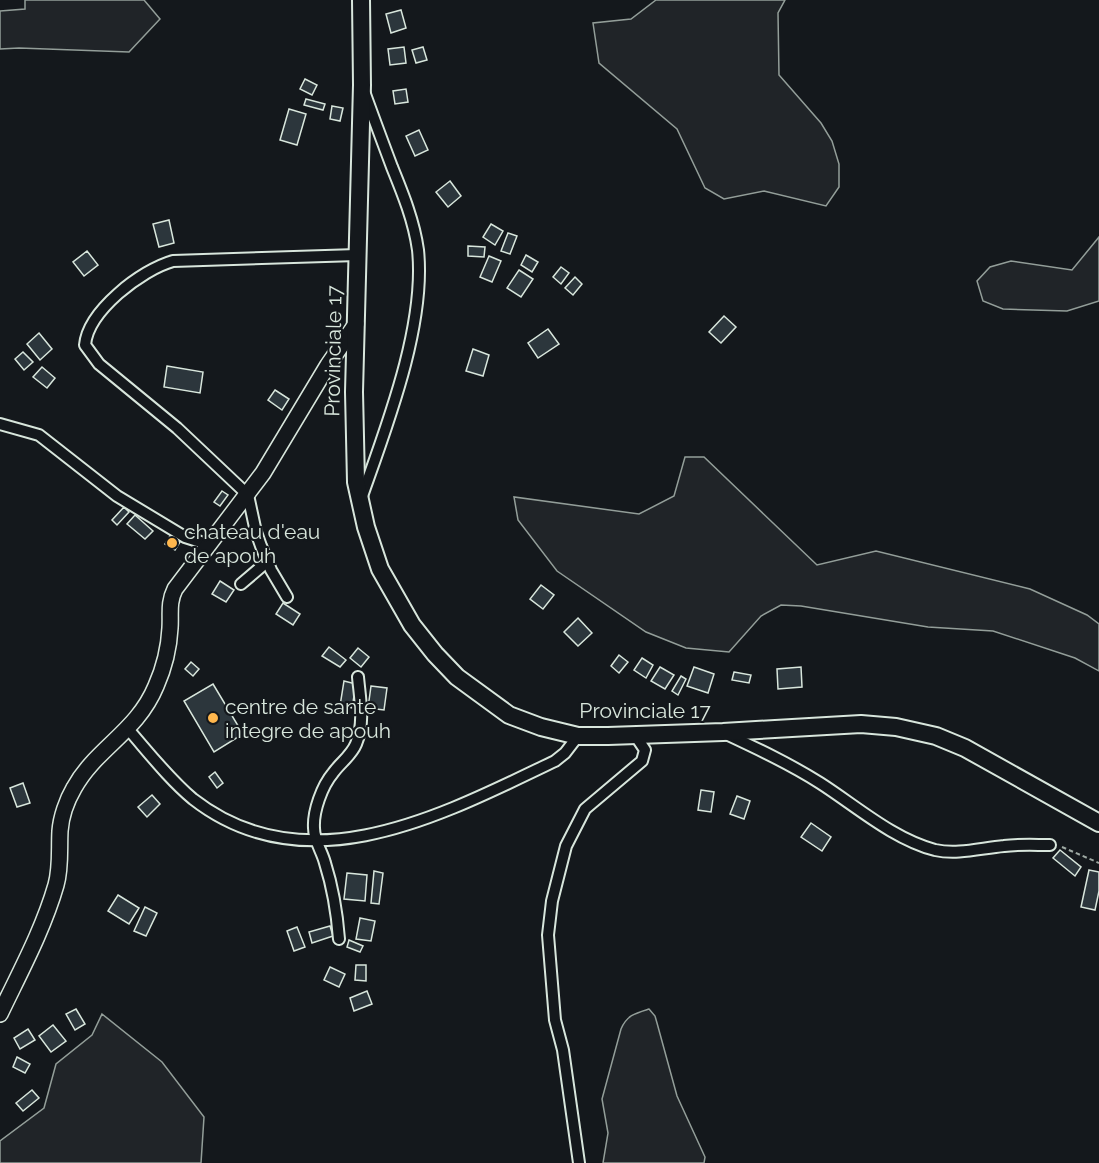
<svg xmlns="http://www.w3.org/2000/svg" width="1099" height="1163" viewBox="0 0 1099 1163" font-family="Raleway,sans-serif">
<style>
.green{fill:#202428;stroke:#939e99;stroke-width:1.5}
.building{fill:#2c363c;stroke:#d8e6dc;stroke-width:1.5}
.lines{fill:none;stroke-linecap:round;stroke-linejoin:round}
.street-casing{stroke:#d8e6dc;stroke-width:14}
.secondary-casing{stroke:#d8e6dc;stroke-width:18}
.primary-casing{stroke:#d8e6dc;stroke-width:20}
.path{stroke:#9da8a2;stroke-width:2;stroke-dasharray:4.5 3;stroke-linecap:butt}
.street{stroke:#14181c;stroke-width:10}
.secondary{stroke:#14181c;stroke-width:15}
.primary{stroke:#14181c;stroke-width:16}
.poi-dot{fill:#ffb74d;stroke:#14181c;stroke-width:2}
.labels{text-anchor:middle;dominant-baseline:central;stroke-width:4.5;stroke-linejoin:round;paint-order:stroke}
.street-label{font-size:21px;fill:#d8e6dc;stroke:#14181c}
.poi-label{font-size:21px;fill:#d8e6dc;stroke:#14181c;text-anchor:start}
</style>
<rect width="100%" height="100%" fill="#14181c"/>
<g class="green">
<path d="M25,0H144L160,19L129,52L19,48L0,49V11L25,9Z"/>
<path d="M656,0H785L778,13L779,75L821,123L832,141L839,164V187L826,206L764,191L724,199L705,188L677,129L599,63L593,23L631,19Z"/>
<path d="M1099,237V301L1067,311L1003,309L983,301L977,281L990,267L1011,261L1072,270Z"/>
<path d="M685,457H704L817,565L876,551L1030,589L1087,615L1099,624V671L1075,658L993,631L928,627L801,606L781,605L761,616L729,652L686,648L646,632L557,571L518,520L514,497L639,514L674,496Z"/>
<path d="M649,1009L655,1016L657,1023L677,1096L705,1157L704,1163H603L608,1133L602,1099L621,1029C627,1015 636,1013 649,1009Z"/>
<path d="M102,1014L162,1062L204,1117L201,1163H0V1141L44,1108L56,1064L92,1035Z"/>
</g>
<g class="building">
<path d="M401,10L406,28L391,33L386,14Z"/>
<path d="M404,47L406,63L390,65L388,49Z"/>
<path d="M423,47L427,60L416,63L412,50Z"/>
<path d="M305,79L317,85L312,95L300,89Z"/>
<path d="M406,89L408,102L395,104L393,91Z"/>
<path d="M306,99L325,104L323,110L304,105Z"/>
<path d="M332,106L343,108L340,121L330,119Z"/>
<path d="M289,109L306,114L297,145L280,140Z"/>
<path d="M419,130L428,150L415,156L406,136Z"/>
<path d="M450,181L461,196L448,207L436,192Z"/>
<path d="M169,220L174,243L159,247L153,224Z"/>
<path d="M491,224L503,231L495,245L483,237Z"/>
<path d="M508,233L517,236L510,254L501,251Z"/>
<path d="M468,246L485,247L484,257L468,256Z"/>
<path d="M87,251L98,265L84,276L73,262Z"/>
<path d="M526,255L538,262L532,272L521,265Z"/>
<path d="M489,256L501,261L492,282L480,277Z"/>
<path d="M561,267L569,273L561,284L553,277Z"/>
<path d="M519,270L533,279L521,297L507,288Z"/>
<path d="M575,277L582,284L573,295L565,288Z"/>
<path d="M724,316L736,327L721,343L709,332Z"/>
<path d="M548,329L559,344L538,358L528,343Z"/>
<path d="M39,333L52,349L40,360L27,344Z"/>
<path d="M473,349L489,355L483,376L466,371Z"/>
<path d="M23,352L33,362L24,370L15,359Z"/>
<path d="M167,366L203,372L200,393L164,387Z"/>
<path d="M42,367L55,378L47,388L33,377Z"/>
<path d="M275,390L289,399L282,410L268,400Z"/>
<path d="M222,491L228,495L220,506L214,502Z"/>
<path d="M124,507L129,512L117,525L112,520Z"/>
<path d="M135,515L153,531L145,539L127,524Z"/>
<path d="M170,536L180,542L175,550L165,544Z"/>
<path d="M220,581L234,590L226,602L212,594Z"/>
<path d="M541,585L554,595L543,609L530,599Z"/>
<path d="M283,603L300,614L293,625L276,614Z"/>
<path d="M578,618L592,633L578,646L564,632Z"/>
<path d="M329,647L346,660L340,667L322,656Z"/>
<path d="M358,648L369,657L361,667L350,658Z"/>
<path d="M619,655L628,662L619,673L611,666Z"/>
<path d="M642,658L653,665L646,678L634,670Z"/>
<path d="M191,662L199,669L193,676L185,669Z"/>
<path d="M660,667L674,675L665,689L651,681Z"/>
<path d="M694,667L714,674L708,693L687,686Z"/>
<path d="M801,667L802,687L778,689L777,669Z"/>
<path d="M734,672L751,675L749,683L732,680Z"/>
<path d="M681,676L686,679L678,695L672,691Z"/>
<path d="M344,681L356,684L352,708L340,706Z"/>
<path d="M213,684L243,734L214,752L184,701Z"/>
<path d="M371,686L387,688L384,710L368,708Z"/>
<path d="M215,772L223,783L217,788L209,777Z"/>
<path d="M23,783L30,803L17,807L10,788Z"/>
<path d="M701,790L714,792L711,812L698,810Z"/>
<path d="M152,795L160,804L147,817L138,807Z"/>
<path d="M737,796L750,801L744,819L730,814Z"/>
<path d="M811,823L831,837L822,851L801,837Z"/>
<path d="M1060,850L1081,867L1075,876L1053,858Z"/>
<path d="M1089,870L1099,872V891L1095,910L1081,907Z"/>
<path d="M374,871L383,873L379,904L371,903Z"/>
<path d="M347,873L367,875L365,901L344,899Z"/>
<path d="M118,895L139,908L129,924L108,911Z"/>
<path d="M145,907L157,913L146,936L134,931Z"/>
<path d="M360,918L375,921L371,941L356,939Z"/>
<path d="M330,926L333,936L312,943L309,932Z"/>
<path d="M297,927L305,947L294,951L287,931Z"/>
<path d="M349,940L363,946L360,952L347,947Z"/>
<path d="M356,965H366V981L355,980Z"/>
<path d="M330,967L345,974L339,987L324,980Z"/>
<path d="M367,991L372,1004L354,1011L350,998Z"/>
<path d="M76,1009L85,1024L75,1030L66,1014Z"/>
<path d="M53,1025L66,1041L51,1052L39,1036Z"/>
<path d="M28,1029L35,1040L20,1049L14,1038Z"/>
<path d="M17,1057L30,1064L25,1073L13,1067Z"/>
<path d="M32,1090L39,1098L23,1111L16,1103Z"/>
</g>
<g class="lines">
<defs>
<g id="street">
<path d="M0,424L39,435L117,496L185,537L207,544"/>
<path d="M361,499C386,428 426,326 418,250C414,221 403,194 392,167C383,143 374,119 365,94"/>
<path d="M241,584L268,561"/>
<path d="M287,597L271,570L261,546L256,532L248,495L177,428L99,364L85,345C88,311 141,270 173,261L357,255"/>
<path d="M128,729C149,753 169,779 193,799C307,888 444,814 555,761L565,753L578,736"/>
<path d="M726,734C758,749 790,764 820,783C856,806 893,839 935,850C958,855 981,848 1004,846C1019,844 1035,845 1050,845"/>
<path d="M339,939C337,913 333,888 325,863C322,851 314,841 314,828C313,811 322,786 333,773C340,763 351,756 356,744C365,723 360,699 358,677"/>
<path d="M579,1163L563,1050L555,1020L548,935L552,901L566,846L585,809L642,761L645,750L635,735"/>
</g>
<path id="secondary" d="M0,1014C20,972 43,930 56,885C61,868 59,849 60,831C61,817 67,800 74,788C96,748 137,732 156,686C164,668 169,648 170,628C171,614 168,603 175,589L263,473L328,365L356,324"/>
<path id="primary" d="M361,0L362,85L354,392L356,482L366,527L380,569L412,625L435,654L457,677L509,715L541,727L578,736H608L723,732L861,724L896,727L936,736L965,748L1099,823"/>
</defs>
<use href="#street" class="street-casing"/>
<use href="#secondary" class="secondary-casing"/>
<use href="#primary" class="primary-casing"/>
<path class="path" d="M1062,847L1099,863"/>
<use href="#street" class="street"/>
<use href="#secondary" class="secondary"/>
<use href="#primary" class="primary"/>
</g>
<g class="poi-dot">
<circle cx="172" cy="543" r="6"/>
<circle cx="213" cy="718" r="6"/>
</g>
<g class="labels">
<g class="street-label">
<text transform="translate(333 351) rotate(-89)">Provinciale 17</text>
<text x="645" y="710">Provinciale 17</text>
</g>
<g class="poi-label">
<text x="184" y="531">chateau d'eau<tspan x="184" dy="24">de apouh</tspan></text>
<text x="225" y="706">centre de sante<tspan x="225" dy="24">integre de apouh</tspan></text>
</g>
</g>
</svg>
